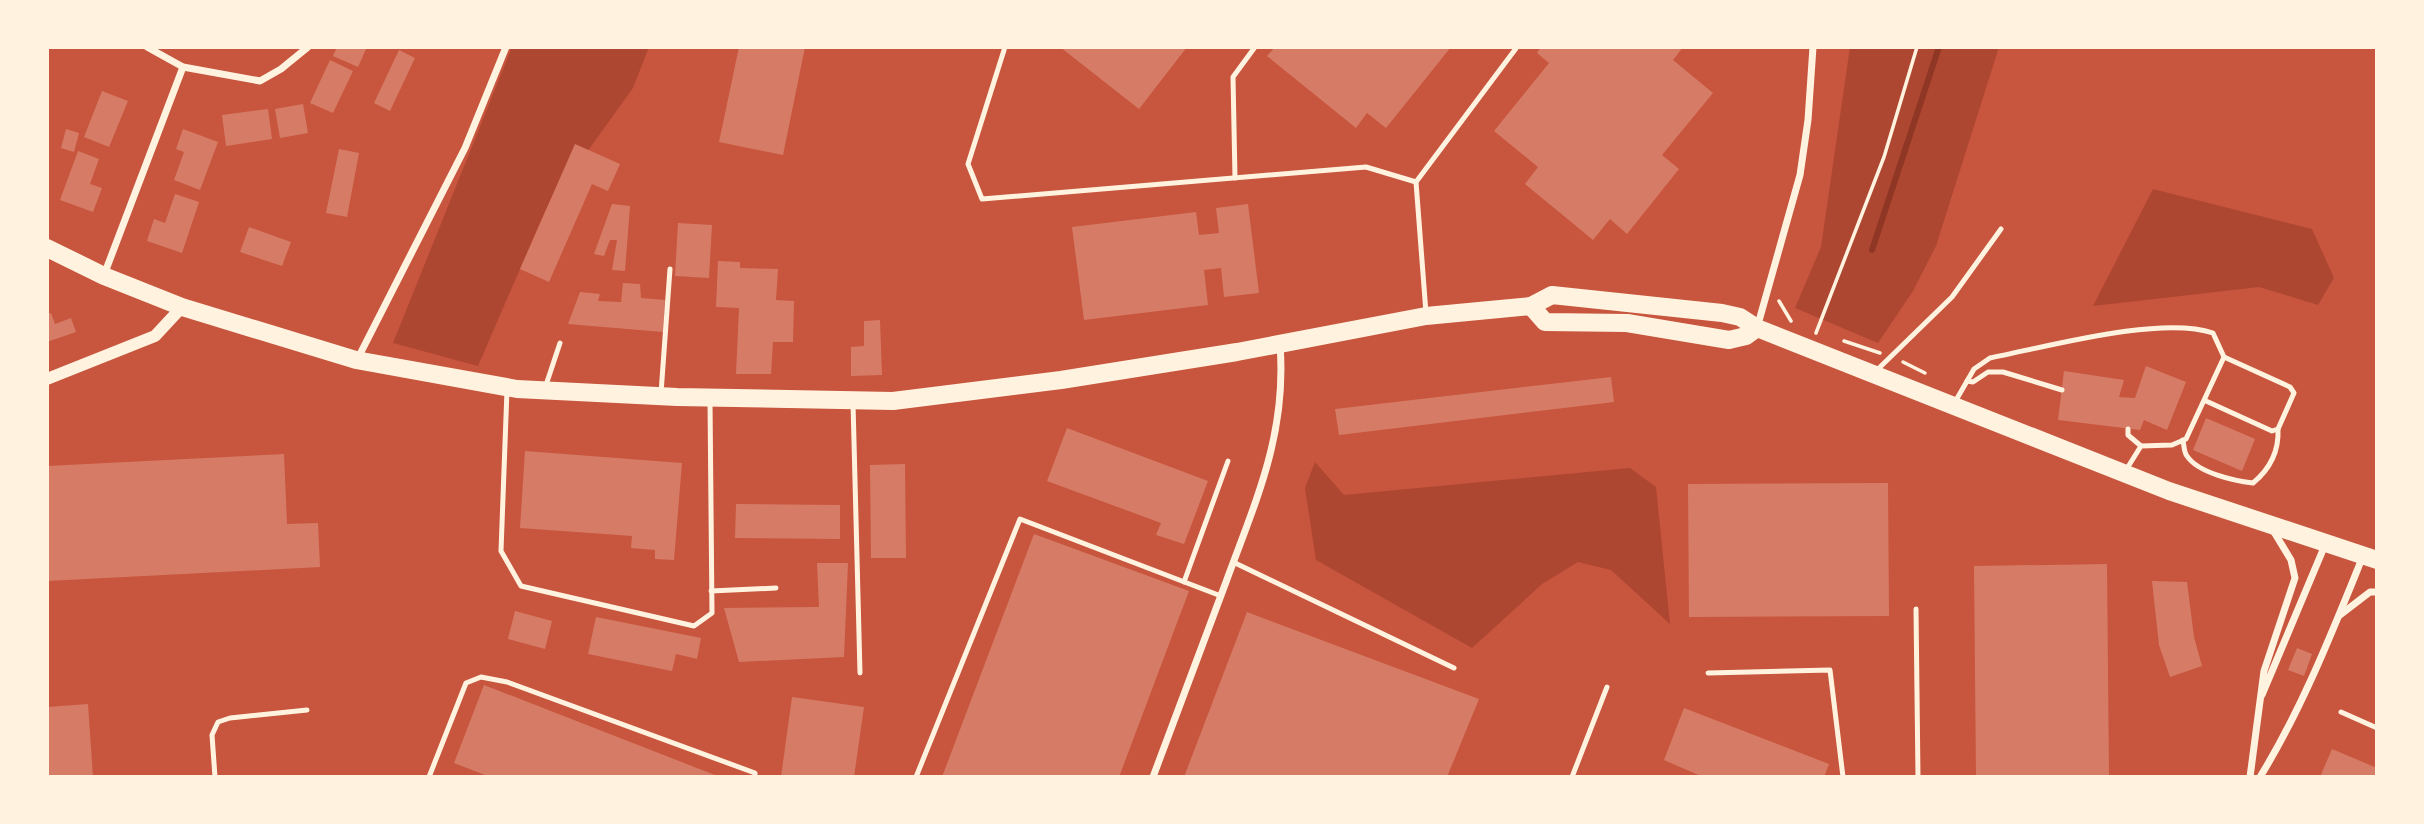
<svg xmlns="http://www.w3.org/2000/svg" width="2424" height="824" viewBox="0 0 2424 824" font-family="Poppins,sans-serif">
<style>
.green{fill:#ae4732}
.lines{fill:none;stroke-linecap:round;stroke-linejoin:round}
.stream{stroke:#8f3625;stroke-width:6}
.building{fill:#d67c66}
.path{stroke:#fff3e0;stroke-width:3.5}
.service{stroke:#fff3e0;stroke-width:5}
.minor{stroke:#fff3e0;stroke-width:7}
.tertiary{stroke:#fff3e0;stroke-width:12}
.primary{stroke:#fff3e0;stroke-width:18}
</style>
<rect width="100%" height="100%" fill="#c8553d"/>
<g class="green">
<path d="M512,47H649L633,88L546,209L478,366L393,343Z"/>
<path d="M1850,47H1999L1936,246L1913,291L1878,343L1795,308L1821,247Z"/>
<path d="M2153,189L2312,229L2334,278L2318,305L2259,287L2093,306Z"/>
<path d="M1315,462L1344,495L1630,468L1656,487L1670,624L1611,570L1578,562L1542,584L1472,648L1316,560L1305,488Z"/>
</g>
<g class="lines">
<path class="stream" d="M1872,250L1939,47"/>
</g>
<g class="building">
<path d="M337,47H367L358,67L333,56Z"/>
<path d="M739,47H805L783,155L719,142Z"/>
<path d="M1060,47H1187L1139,109Z"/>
<path d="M1275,47H1451L1386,128L1367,113L1356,128L1267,56Z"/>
<path d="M1541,47H1683L1673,60L1713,93L1662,155L1679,169L1627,234L1610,219L1593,240L1525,184L1538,167L1494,131L1549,63L1537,53Z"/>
<path d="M399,50L415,58L390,111L374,103Z"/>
<path d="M330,60L353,71L333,113L310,103Z"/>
<path d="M102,91L128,101L109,147L84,137Z"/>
<path d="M303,104L308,133L280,138L275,109Z"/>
<path d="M268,109L272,139L226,146L222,115Z"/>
<path d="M66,129L79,133L74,152L61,148Z"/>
<path d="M183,129L218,142L200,190L174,180L184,152L176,149Z"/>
<path d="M575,144L620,164L608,191L592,184L549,282L520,269Z"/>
<path d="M339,149L359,153L347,217L326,213Z"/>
<path d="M78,151L99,159L90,184L102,188L93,212L60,200Z"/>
<path d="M175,194L199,202L182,253L147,241L154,219L165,223Z"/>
<path d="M612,204L630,206L625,271L612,270L617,240H610L604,256L594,254Z"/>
<path d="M1248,204L1259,293L1224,297L1221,268L1204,270L1208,305L1084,320L1072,227L1196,212L1199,235L1219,233L1216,208Z"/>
<path d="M678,223L712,225L709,278L675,276Z"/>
<path d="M249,227L291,242L282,266L240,252Z"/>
<path d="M718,261L740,262V268L778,269L776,300L794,301L793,342H773L771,374H736L739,308L716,307Z"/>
<path d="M623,283L640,284L641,298L665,300L663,332L568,324L580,292L600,294L598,301L621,302Z"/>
<path d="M51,313L55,324L71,318L76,332L47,342V314Z"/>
<path d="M880,320L882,375L851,376V347L864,346V321Z"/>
<path d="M2146,366L2186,382L2167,430L2144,420L2140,430L2058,420L2064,371L2124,380L2119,397L2135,398Z"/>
<path d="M1611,377L1614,402L1339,435L1335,409Z"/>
<path d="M2206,418L2255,439L2242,471L2193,450Z"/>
<path d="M1067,428L1208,481L1184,544L1156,535L1161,523L1047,481Z"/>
<path d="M525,451L682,463L674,560L655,559V550L631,548L632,536L520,528Z"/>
<path d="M284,454L287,524L318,523L320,567L47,581V466Z"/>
<path d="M905,464L906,558H871L870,465Z"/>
<path d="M1888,483L1889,616L1689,617L1688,484Z"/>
<path d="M736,504L840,505V539L735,538Z"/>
<path d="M1034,534L1189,591L1119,777H942Z"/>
<path d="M817,563H848L844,657L739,662L724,608L819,607Z"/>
<path d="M2107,564L2109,777H1976L1974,566Z"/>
<path d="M2152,581L2187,582L2194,637L2202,666L2170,677L2159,645Z"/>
<path d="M515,611L552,621L545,649L508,639Z"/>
<path d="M1247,612L1479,699L1447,777H1184Z"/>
<path d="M596,617L701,638L697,659L676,654L672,671L588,654Z"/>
<path d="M2297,648L2312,654L2304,676L2288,670Z"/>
<path d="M484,685L720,777H490L454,763Z"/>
<path d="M792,697L864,707L854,777H781Z"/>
<path d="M88,704L93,777H47V707Z"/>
<path d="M1684,708L1829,764L1824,777H1703L1664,760Z"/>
<path d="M2332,749L2377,768V777H2320Z"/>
</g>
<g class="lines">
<g class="path">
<path d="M1779,301L1791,321"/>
<path d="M1816,333L1884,157L1917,47"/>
<path d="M1844,341L1880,353"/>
<path d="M1903,362L1925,373"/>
</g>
<g class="service">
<path d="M1005,47L968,164L982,199L1366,167L1416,182"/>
<path d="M1235,178L1233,77L1255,47"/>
<path d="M1426,313L1416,182L1517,47"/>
<path d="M1876,371L1952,297L2001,229"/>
<path d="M1967,381L1973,382L1988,372H2003L2062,390"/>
<path d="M546,385L560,343"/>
<path d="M507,390L501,551L521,586L694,626L712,613L710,401"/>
<path d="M661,393L670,269"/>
<path d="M1955,402L1974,369L1990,358C2046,347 2161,315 2213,333L2224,357L2290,387L2294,393L2278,429L2272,431L2206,401"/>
<path d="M853,403L860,673"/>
<path d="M2128,429V435L2141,446"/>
<path d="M2183,440C2184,445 2184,453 2187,456C2198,473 2235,481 2253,483C2270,469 2279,450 2278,429"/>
<path d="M2126,470L2141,446L2172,445L2186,439L2224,357"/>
<path d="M1233,562L1454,668"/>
<path d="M1184,582L1228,461"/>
<path d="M711,591L776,588"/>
<path d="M1916,609L1918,777"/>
<path d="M1708,673L1830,670L1843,777"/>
<path d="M2341,712L2377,728"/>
<path d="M215,777L212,735L218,722L230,718L307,710"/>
<path d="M429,777L466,683L481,677L507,682L755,773V777"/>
<path d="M916,777L1020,519L1221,596"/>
<path d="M1572,777L1607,687"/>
</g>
<g class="minor">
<path d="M147,47L183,67L260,81L281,69L308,47"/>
<path d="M104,275L183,67"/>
<path d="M1757,328L1800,175L1808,120L1813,47"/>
<path d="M357,360L465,148L506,47"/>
<path d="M2340,615L2370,592H2377"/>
<path d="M2262,695L2325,545"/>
<path d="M1153,777C1177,712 1202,647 1226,582C1256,500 1287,434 1280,345"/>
<path d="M2250,777L2264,671L2295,578L2291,560L2271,527"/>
<path d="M2260,777C2302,709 2333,630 2363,556"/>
</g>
<path class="tertiary" d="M47,379L155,336L182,307"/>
<g class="primary">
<path d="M47,248L104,276L182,307L356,360L517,389L677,397L893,401L1061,380L1237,352L1426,316L1531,306L1552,295L1722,313L1740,317L1757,328L2169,491L2377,560"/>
<path d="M1531,306L1545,322L1627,323L1729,340L1746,336L1757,328"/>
</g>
</g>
<rect width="2424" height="824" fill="none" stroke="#fff3e0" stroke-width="98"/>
</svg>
